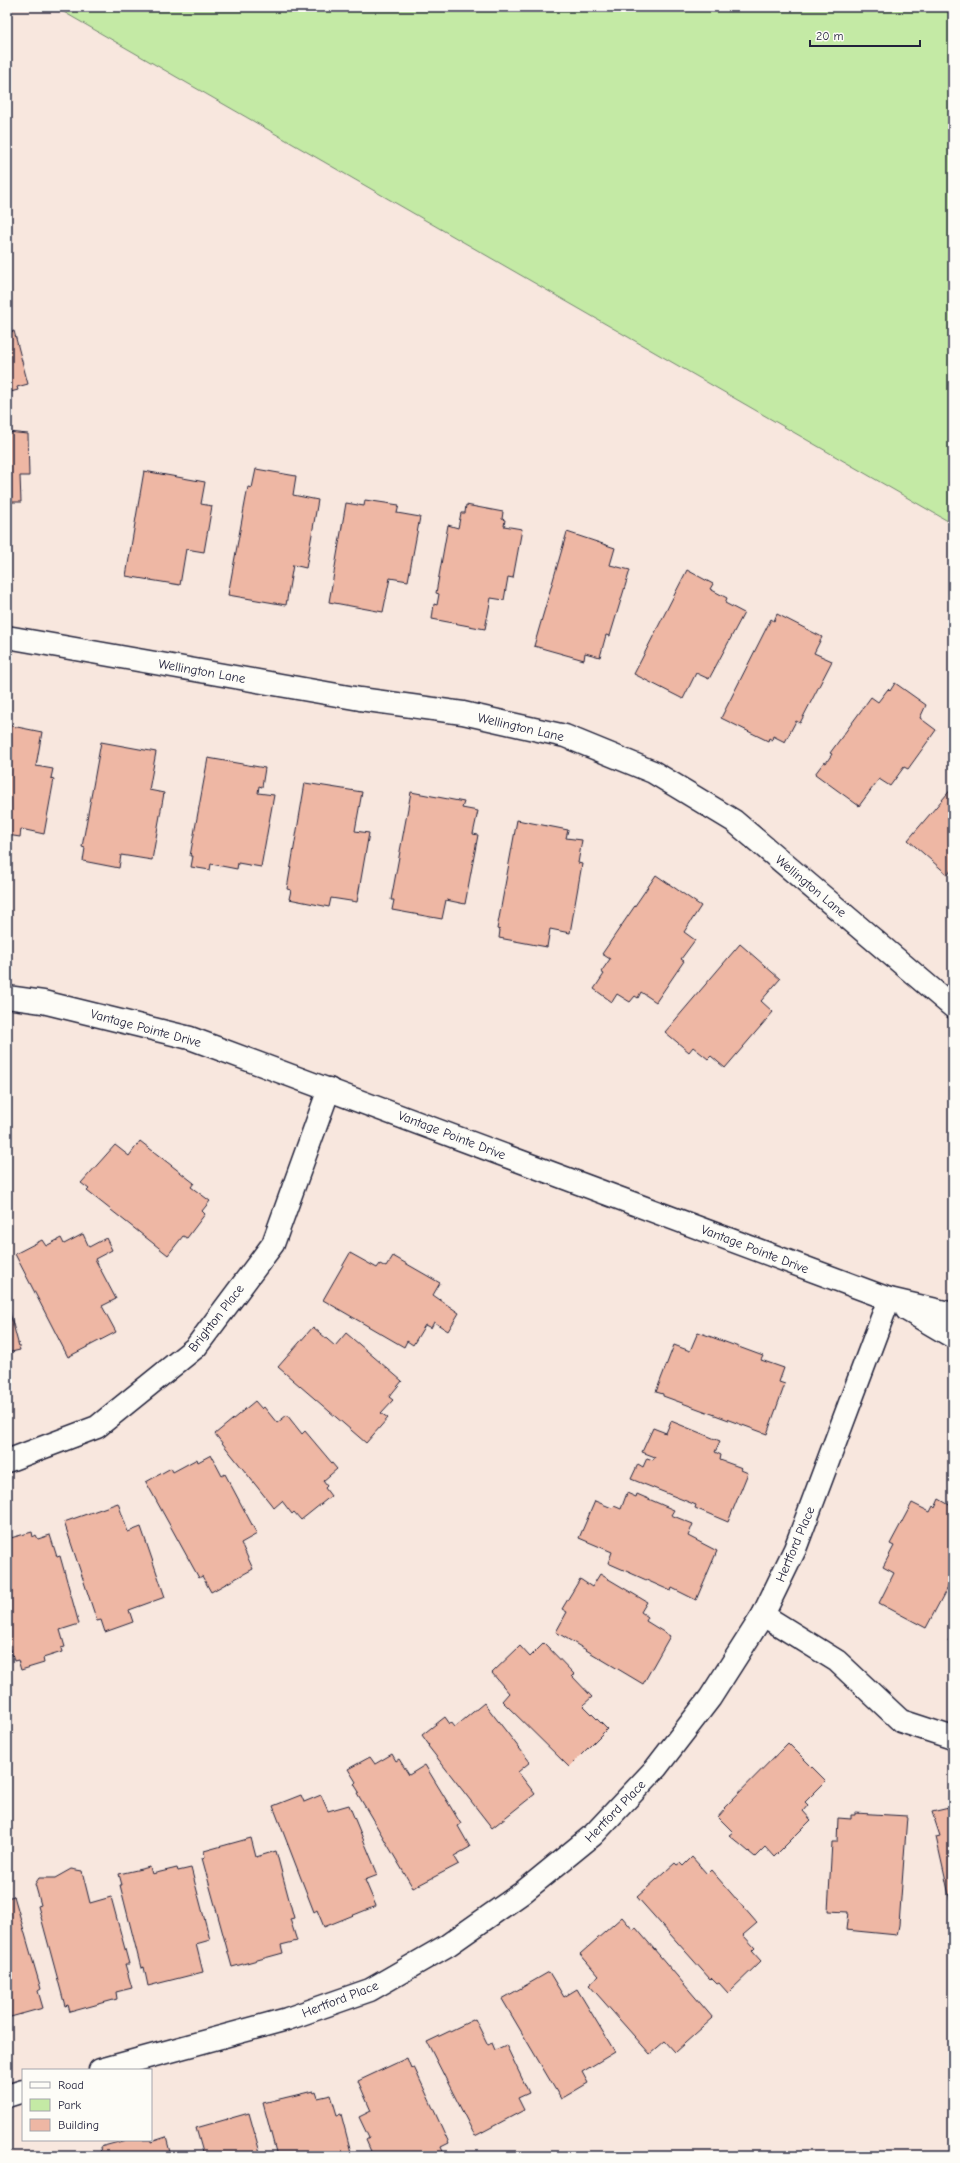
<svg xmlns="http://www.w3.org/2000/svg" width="960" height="2163" viewBox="0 0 960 2163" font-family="'Comic Neue',sans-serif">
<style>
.green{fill:#c4eaa5;stroke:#738670}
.building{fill:#eeb7a4;stroke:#22223b}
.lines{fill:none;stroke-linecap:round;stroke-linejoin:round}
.minor-casing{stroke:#22223b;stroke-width:25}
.minor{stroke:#fdfcf7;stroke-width:22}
.labels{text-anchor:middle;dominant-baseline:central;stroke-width:3;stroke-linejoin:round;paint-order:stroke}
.street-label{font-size:13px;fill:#22223b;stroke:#fdfcf7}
</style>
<rect width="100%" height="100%" fill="#f8e7de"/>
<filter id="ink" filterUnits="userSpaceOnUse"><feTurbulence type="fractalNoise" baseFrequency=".025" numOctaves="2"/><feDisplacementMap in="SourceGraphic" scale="8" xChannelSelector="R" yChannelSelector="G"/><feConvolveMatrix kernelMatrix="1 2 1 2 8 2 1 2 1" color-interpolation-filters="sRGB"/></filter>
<g filter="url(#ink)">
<path class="green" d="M55,7H953V524Z"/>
<g class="building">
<path d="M14,331L28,384L17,387L18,390L7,393V333Z"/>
<path d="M7,432L28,434L29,476H20L21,502H7Z"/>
<path d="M256,469L296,476L293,495L318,500L306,568L293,565L286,605L228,595L248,487L252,488Z"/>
<path d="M144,471L205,482L201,504L212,506L204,552L186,549L180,585L126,576Z"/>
<path d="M365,500L399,505L397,513L420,517L408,581L390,578L383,612L329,602L346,503L364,506Z"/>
<path d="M466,505L503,512L502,519L505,520L504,526L522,529L513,578L508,577L504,600L491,598L485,629L432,619L434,604L437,605L439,594L436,593L448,525L458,528L461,513H465Z"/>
<path d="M567,532L615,548L610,565L630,570L610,636L606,635L600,657L585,653L584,660L534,646Z"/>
<path d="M687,570L713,584L710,589L727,598L725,603L744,613L709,679L696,673L683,699L634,674Z"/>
<path d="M777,614L822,637L814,653L832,661L800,723L796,721L785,742L773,736L772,740L769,738L768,741L721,718L771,619L774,621Z"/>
<path d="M895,683L926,705L920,718L936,730L908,769L904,767L890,786L879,779L859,806L815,774L824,762L826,763L832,754L830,753L871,697L878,702L888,689L890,691Z"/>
<path d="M7,725L42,732L36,766L53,769L51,778L54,779L44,834L21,829L20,837L7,835Z"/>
<path d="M101,742L156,752L149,790L164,793L152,860L121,855L119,868L83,861L85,848L82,847Z"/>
<path d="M208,758L265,768L262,787L259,786L258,793L274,795L261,867L238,863L237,869L211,864L210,870L191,867L193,856H190Z"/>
<path d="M305,783L362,792L355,831L369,833L357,902L331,898L329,907L289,899L291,890L287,889Z"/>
<path d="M953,787V872L951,870L948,875L908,840Z"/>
<path d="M411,792L464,802L462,808L478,811L473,834L478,835L465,904L446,900L442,919L392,910L394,900H391Z"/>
<path d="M517,820L568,830L566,838L582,840L578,863L582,864L570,933L550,929L547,947L499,938L500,930L497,929Z"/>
<path d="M656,875L701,906L684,932L695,940L681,959L684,961L656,1002L641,992L638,998L635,996L630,1002L617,994L612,1002L594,989L604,974L601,972L610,959L602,954Z"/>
<path d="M740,944L780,979L761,1001L773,1012L725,1068L711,1056L708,1059L693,1047L689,1052L665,1032Z"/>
<path d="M140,1141L194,1183L191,1187L210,1201L202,1211L205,1214L187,1238L183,1236L168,1255L87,1191L89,1189L81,1183L115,1145L129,1156Z"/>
<path d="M83,1234L89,1247L106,1238L112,1250L95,1259L116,1299L102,1306L116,1332L68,1357L15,1254L42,1240L46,1246L61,1238L64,1244Z"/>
<path d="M350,1253L377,1268L380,1264L386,1267L393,1256L440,1283L433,1295L459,1313L448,1331L434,1322L431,1328L425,1325L413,1345L407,1341L404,1347L323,1300Z"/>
<path d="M7,1302L20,1350L7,1353L9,1360L7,1361Z"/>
<path d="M313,1327L335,1346L346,1333L402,1381L389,1397L393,1400L381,1413L388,1418L366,1443L278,1367Z"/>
<path d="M698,1332L763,1356L761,1360L784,1368L779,1382L785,1384L767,1434L663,1396V1394L656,1392L674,1345L690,1351Z"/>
<path d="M7,1370L12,1391L7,1392Z"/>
<path d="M255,1401L262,1409L264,1407L277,1423L287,1415L302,1434L305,1431L337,1469L323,1481L327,1486L325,1488L331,1496L301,1520L294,1512L292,1514L282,1501L274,1508L215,1434Z"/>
<path d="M671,1421L720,1441L715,1452L721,1455L720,1460L742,1468L741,1470L748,1473L728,1522L695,1508L696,1505L631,1479L638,1464L643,1467L647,1458L653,1460L655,1457L642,1452L653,1428L666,1433Z"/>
<path d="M211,1455L222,1476L225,1474L257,1534L241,1543L253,1569L211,1592L202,1576L199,1578L146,1482L171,1468L173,1472L197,1459L198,1462Z"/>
<path d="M627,1493L636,1497L637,1494L674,1510L671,1515L693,1524L688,1536L717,1551L696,1600L672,1588L671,1591L608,1563L612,1552L579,1538L595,1501L612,1508L614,1506L621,1509Z"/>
<path d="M939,1499L953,1507V1577L926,1628L879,1603L894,1573L883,1567L894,1546L890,1544L912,1503L930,1512L933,1506L935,1508Z"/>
<path d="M118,1503L128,1532L141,1527L165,1597L129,1610L133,1622L105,1632L101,1620L97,1621L64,1522Z"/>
<path d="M32,1532L33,1537L36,1535L38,1539L50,1535L57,1557L60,1556L79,1624L60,1630L65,1647L61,1648L62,1652L43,1658L44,1663L21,1670L18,1660L14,1661L7,1634V1539Z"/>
<path d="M600,1574L647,1602L641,1612L648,1617L646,1621L670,1636L643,1684L556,1632L567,1612L562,1609L580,1579L592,1587Z"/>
<path d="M953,1632V1643L948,1641Z"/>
<path d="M544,1643L575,1675L572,1676L592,1697L583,1705L607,1729L569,1767L502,1701L509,1693L492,1673L520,1646L530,1657Z"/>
<path d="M484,1703L530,1762L518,1772L535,1794L492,1828L428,1746L429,1745L422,1735L445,1717L450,1724L451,1722L455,1727Z"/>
<path d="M788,1743L826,1781L805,1802L808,1805L803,1811L811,1820L774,1857L765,1847L755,1857L729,1835L733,1832L718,1817L725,1809L724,1808Z"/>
<path d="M392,1754L396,1761L399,1759L409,1775L425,1765L461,1824L458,1826L470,1847L454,1856L459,1864L413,1888L357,1793L359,1792L354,1784L356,1782L348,1769L370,1757L375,1764Z"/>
<path d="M301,1795L304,1802L321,1795L328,1811L349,1805L378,1875L365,1880L376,1906L324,1927L317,1910L314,1912L273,1806Z"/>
<path d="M953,1807V1904H951L936,1837L940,1836L932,1812Z"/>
<path d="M855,1813L907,1816L899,1925L897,1935L846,1930L848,1912L828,1911L832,1842H837L838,1818L851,1819V1815H855Z"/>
<path d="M251,1838L256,1857L276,1851L294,1918L290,1919L297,1941L281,1945L283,1953L232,1967L202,1858L205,1857L204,1851Z"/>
<path d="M692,1857L707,1874L711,1870L757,1923L743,1935L755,1948L752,1951L761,1961L728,1993L719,1983L717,1984L711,1978L710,1979L637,1897L675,1863L677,1865L680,1863L683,1866Z"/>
<path d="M150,1867L152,1874L177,1868L178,1871L191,1868L210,1940L196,1944L203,1972L148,1986L144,1967L141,1968L120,1885H122L119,1874Z"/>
<path d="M71,1869L82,1871L90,1903L111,1897L129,1964H125L132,1988L116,1992L117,1999L70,2012L68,2005L65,2006L38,1906L41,1905L35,1884L39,1878H55Z"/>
<path d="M14,1896L41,1989L38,1991L43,2008L7,2018V1898Z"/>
<path d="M622,1917L633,1930L636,1928L713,2018L675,2052L665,2041L650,2054L589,1985L599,1976L580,1954Z"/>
<path d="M549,1972L564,1997L577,1989L615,2052L582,2072L588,2083L561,2099L502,1999Z"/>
<path d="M475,2019L488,2045L492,2043L495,2050L506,2045L529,2093L518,2098L524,2110L475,2136L427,2042Z"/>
<path d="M407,2058L411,2068L414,2067L449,2143L441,2147L445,2156H373L366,2140L369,2138L359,2117L371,2111L358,2081Z"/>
<path d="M313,2091L314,2093L316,2092L318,2098L331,2095L337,2115L341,2114L352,2156H277L263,2103Z"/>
<path d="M249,2113L261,2156H204L196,2128Z"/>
<path d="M166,2137L171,2156H99L98,2154L101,2153L100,2147L126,2140H151V2142Z"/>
<path d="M86,2153L87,2156H74Z"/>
</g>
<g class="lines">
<defs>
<g id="minor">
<path d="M7,637L360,699L463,713L565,736L653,772L734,821L953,1007"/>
<path d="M7,997L43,1002L190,1038L889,1299L953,1314"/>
<path d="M907,1310L953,1337"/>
<path d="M7,1461L97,1427L196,1347L273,1244L329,1089"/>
<path d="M763,1615L837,1661L901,1721L953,1738"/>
<path d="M100,2070L287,2019L370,1990L448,1945L522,1893L593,1835L656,1768L710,1698L763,1615L795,1549L889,1299"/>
<path d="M7,2096L23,2091"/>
</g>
</defs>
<use href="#minor" class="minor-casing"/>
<use href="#minor" class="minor"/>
</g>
</g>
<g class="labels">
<g class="street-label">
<text transform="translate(202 671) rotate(10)">Wellington Lane</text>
<text transform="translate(521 727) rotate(13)">Wellington Lane</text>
<text transform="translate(811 886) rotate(40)">Wellington Lane</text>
<text transform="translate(146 1028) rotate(15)">Vantage Pointe Drive</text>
<text transform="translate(452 1135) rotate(21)">Vantage Pointe Drive</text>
<text transform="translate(755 1249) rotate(21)">Vantage Pointe Drive</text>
<text transform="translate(216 1318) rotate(-52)">Brighton Place</text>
<text transform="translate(795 1544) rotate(-67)">Hertford Place</text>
<text transform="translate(615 1811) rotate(-46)">Hertford Place</text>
<text transform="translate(340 1999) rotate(-21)">Hertford Place</text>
</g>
</g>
<rect width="960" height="2163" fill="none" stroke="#fdfcf7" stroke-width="24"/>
<rect x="12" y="12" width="936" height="2139" fill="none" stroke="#22223b" stroke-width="1.5" filter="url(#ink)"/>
<rect x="22" y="2069" width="130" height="72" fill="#fdfcf7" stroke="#a5a5ac"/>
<rect x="30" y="2082" width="20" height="6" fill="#fdfcf7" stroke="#a5a5ac"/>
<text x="58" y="2089" font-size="12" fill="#22223b">Road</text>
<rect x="30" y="2099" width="20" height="12" fill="#c4eaa5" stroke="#a5a5ac"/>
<text x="58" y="2109" font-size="12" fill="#22223b">Park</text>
<rect x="30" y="2119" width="20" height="12" fill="#eeb7a4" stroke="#a5a5ac"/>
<text x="58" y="2129" font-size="12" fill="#22223b">Building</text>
<path d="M810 40v6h110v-6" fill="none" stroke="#22223b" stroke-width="2"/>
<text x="816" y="40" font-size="12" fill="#22223b" stroke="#fdfcf7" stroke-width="3" paint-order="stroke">20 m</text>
</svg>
